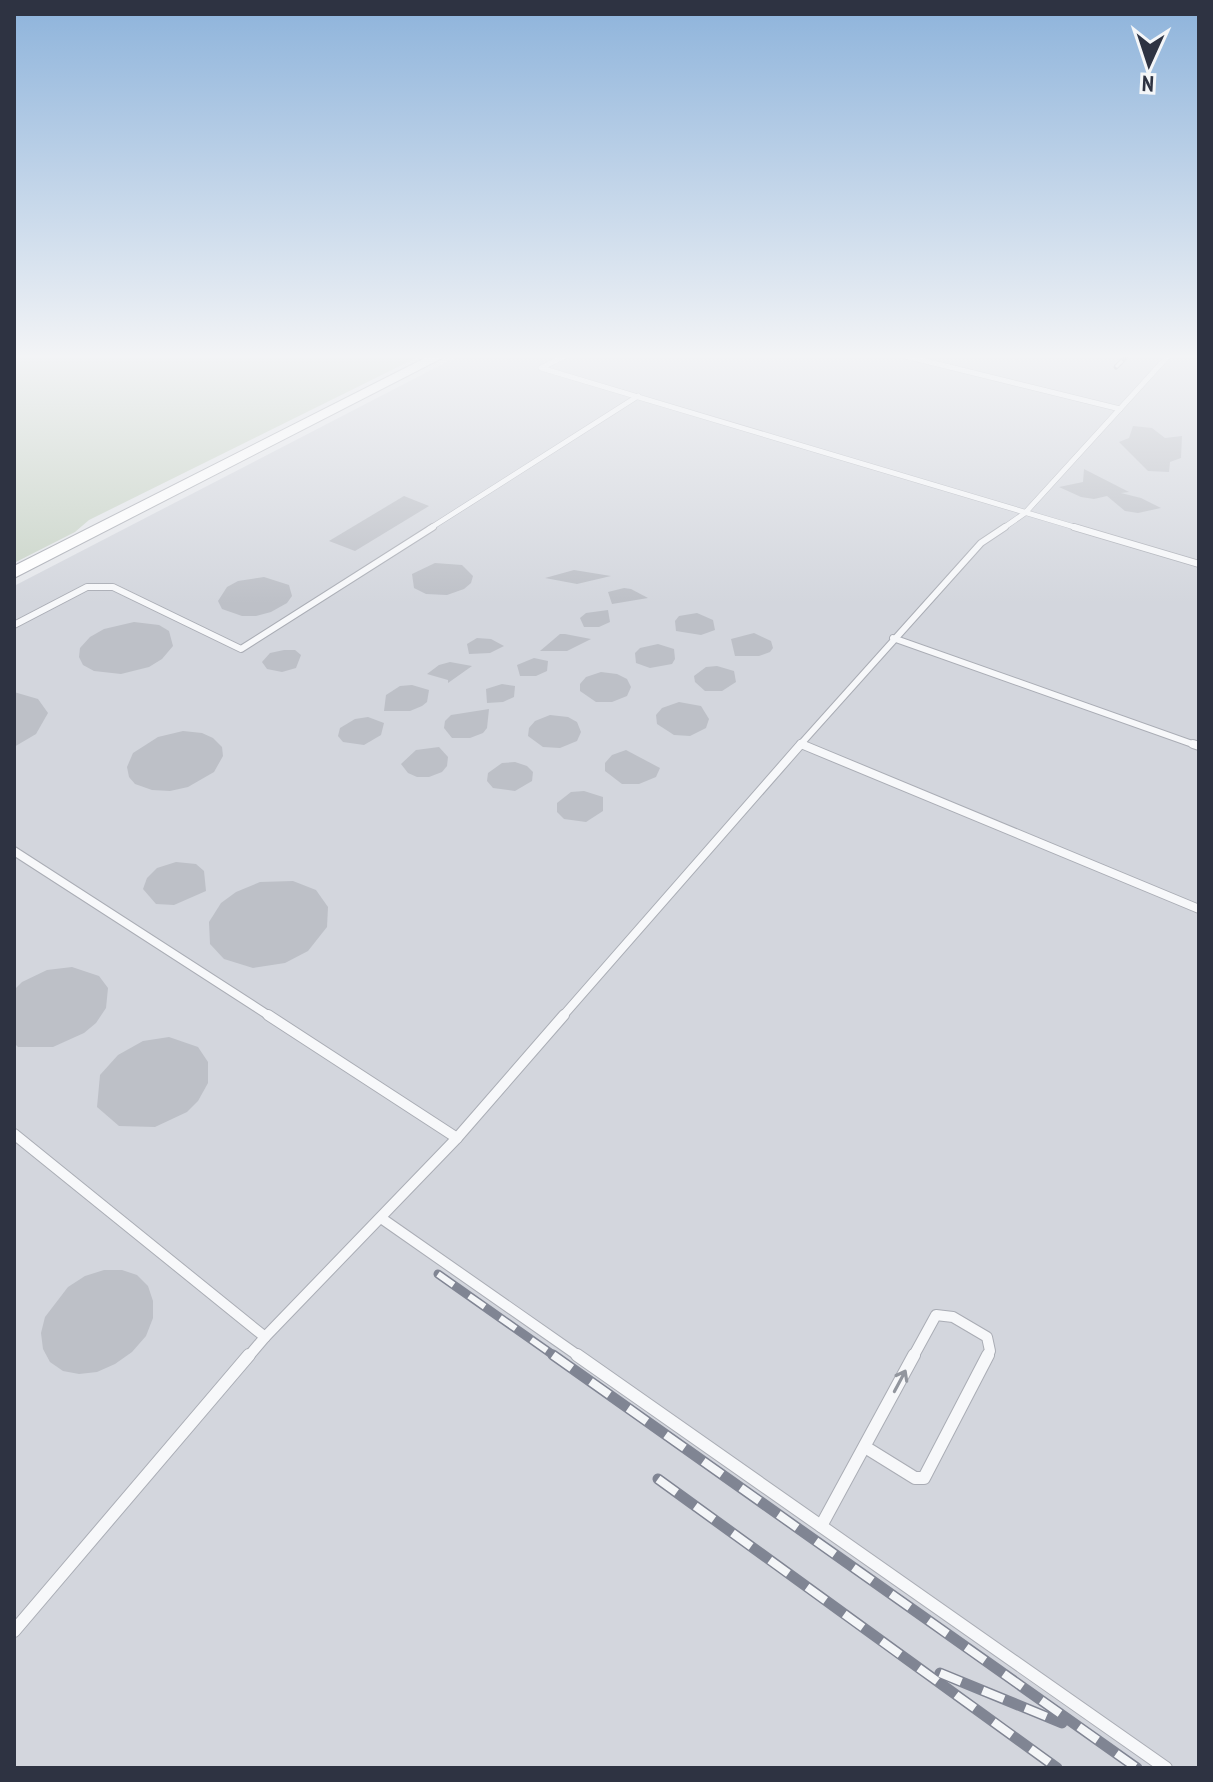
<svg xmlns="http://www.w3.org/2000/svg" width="1213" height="1782" viewBox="0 0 1213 1782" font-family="'PT Sans Narrow',sans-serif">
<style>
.built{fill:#d3d6dd}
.green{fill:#c9d4c7}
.building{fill:#bdc0c7}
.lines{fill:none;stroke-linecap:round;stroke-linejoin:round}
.lane-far4-casing{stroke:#aaadb5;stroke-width:6}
.lane-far3-casing{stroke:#aaadb5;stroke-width:8}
.lane-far2-casing{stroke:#aaadb5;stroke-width:10}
.lane-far1-casing{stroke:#aaadb5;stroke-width:12}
.lane-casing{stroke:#aaadb5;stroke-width:14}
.secondary-casing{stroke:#aaadb5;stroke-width:2}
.lane-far4{stroke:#f7f8fa;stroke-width:5}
.lane-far3{stroke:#f7f8fa;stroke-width:6}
.lane-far2{stroke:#f7f8fa;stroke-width:8}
.lane-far1{stroke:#f7f8fa;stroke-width:10}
.lane{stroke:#f7f8fa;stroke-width:12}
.secondary{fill:#fff;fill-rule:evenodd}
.rail-far2-casing{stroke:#808593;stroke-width:5}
.rail-far1-casing{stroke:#808593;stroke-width:9}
.rail-casing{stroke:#808593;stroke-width:11}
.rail-far2{stroke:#f4f6f8;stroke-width:3;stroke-dasharray:9;stroke-linecap:butt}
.rail-far1{stroke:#f4f6f8;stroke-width:6;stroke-dasharray:19;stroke-linecap:butt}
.rail{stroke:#f4f6f8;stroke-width:8;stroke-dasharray:23;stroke-linecap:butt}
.oneway{stroke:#92969e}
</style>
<rect width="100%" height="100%" fill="#e5e7eb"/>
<path class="built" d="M460,355H1199V1768H14V586Z"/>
<path class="green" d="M14,355H422L89,520L75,532L14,563Z"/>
<g class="building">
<path d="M1133,426L1152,428L1165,438L1182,436L1181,458L1170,462L1169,472L1148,471L1119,442L1129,438Z"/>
<path d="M1084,469L1129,492L1121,493L1141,498L1161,508L1138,513L1125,511L1107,496L1094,499L1081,497L1059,487L1083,482Z"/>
<path d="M404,496L429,506L355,551L329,541Z"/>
<path d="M435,563L462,565L473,576L471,583L464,589L447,595L426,594L414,588L412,574Z"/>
<path d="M574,570L611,576L577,584L545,578Z"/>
<path d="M264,577L289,585L292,596L287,603L271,612L256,616H242L222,609L218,601L227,587L238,581Z"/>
<path d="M624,588L631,589L648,598L612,604L608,592Z"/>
<path d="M608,610L610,622L599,627H584L580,618L586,613Z"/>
<path d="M697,613L713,620L715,630L701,635L676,631L675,621L679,616Z"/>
<path d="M134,622L159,625L169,631L173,646L162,659L149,667L121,674L94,671L83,665L79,657L80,648L90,637L104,629Z"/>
<path d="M754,633L771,641L773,648L770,652L759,656H735L731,639Z"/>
<path d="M560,634H565L591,639L567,651H540Z"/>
<path d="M477,638L491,639L504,646L490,653L469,654L467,644Z"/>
<path d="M658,644L674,649L675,659L672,664L650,668L636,663L635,653L640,648Z"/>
<path d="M284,650H295L301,655L296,668L282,672L267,669L262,662L270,653Z"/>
<path d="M534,658L548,661L547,671L536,676H520L517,665Z"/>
<path d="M450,662L472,666L448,683V680L427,674L439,665Z"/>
<path d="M717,666L734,671L736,682L722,691H705L695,682L694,676L706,667Z"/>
<path d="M601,672L617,674L627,679L631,687L627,696L612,702H596L580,691V684L586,677Z"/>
<path d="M502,684L515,686L514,697L503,702L487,703L486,689Z"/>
<path d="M412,685L429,690L427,702L422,706L410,711H384L386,695L400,686Z"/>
<path d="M14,692L38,699L48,713L36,734L14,747Z"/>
<path d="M679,702L701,706L709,719L706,728L690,736L674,735L657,724L656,715L662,708Z"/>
<path d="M489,709L487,728L483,733L470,738H452L444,728L445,721L451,715Z"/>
<path d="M550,715L568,717L577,722L581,732L577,741L560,748L543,747L528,736L529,728L535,721Z"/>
<path d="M368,717L384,723L381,735L364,745L343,742L338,736L340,728L355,719Z"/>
<path d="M183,731L202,733L213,738L222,747L223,756L214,772L188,787L170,791L152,790L135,784L129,777L127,767L133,753L158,737Z"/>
<path d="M439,747L448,757L447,766L442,772L429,777H417L408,773L401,764L416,750Z"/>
<path d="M626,750L660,768L656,777L639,784H622L605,771V763L612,755Z"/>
<path d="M515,762L527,766L533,772L532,781L515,791L493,788L487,781L488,773L502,763Z"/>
<path d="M584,791L603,797V811L586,822L564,819L557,812V803L571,792Z"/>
<path d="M176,862L196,864L204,871L206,891L174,905L156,904L143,889L147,878L157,868Z"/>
<path d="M293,881L316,890L328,907L327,927L308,951L285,963L253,968L224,959L210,944L209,922L221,903L236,892L260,882Z"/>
<path d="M72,967L99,976L108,988L106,1008L96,1023L84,1033L53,1047H18L14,1043V990L22,982L47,970Z"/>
<path d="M169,1037L198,1047L208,1062V1083L198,1101L187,1112L155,1127L119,1126L97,1107L100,1075L118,1055L143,1041Z"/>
<path d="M104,1270H122L137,1275L148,1286L153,1301V1318L146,1336L132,1352L115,1364L97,1372L79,1374L63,1371L50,1362L43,1349L41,1333L45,1317L68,1287L85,1276Z"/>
</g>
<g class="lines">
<defs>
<g id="lane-far4">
<path d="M567,355L541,368L1081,529"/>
<path d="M901,355L1120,409"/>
<path d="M429,529L638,396"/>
<path d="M1002,529L1025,513L1169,355"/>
</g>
<g id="lane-far3">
<path d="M1074,527L1199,564"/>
<path d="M14,625L87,587H113L241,649L433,527"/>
<path d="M893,638L1198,746"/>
<path d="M801,744L805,746"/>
<path d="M799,746L981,543L1005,527"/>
</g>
<g id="lane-far2">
<path d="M801,744L1199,909"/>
<path d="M1193,744L1199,746"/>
<path d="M14,851L271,1017"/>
<path d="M562,1017L801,744"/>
</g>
<g id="lane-far1">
<path d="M268,1015L457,1138"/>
<path d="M14,1134L265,1337L457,1138L564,1015"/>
<path d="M381,1218L580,1357"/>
<path d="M248,1357L265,1337"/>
<path d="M913,1357L936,1315L953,1317L987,1337L990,1351L987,1357"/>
</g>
<g id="lane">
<path d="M577,1355L1166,1768"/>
<path d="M865,1447L915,1478H924L988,1355"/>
<path d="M821,1526L914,1355"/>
<path d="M14,1631L249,1355"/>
</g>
<path id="secondary" d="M431,355H448L14,578V566Z"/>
</defs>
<use href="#lane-far4" class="lane-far4-casing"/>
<use href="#lane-far3" class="lane-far3-casing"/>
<use href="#lane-far2" class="lane-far2-casing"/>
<use href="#lane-far1" class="lane-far1-casing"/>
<use href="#lane" class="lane-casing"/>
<use href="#secondary" class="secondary-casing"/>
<use href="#lane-far4" class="lane-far4"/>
<use href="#lane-far3" class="lane-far3"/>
<use href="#lane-far2" class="lane-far2"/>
<use href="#lane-far1" class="lane-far1"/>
<use href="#lane" class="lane"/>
<use href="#secondary" class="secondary"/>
<defs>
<path id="rail-far2" d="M1116,367L1128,355"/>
<path id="rail-far1" d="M438,1274L556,1357"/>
<g id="rail">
<path d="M553,1355L1137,1768"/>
<path d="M658,1479L1057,1768"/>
<path d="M940,1673L1062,1723"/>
</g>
</defs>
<use href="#rail-far2" class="rail-far2-casing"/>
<use href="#rail-far1" class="rail-far1-casing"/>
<use href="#rail" class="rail-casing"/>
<use href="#rail-far2" class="rail-far2"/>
<use href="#rail-far1" class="rail-far1"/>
<use href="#rail" class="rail"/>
</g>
<defs><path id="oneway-shaft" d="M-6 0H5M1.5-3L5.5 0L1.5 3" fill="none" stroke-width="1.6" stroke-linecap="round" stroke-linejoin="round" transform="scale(2)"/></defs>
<use class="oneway" href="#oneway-shaft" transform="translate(900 1381) rotate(-62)"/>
<linearGradient id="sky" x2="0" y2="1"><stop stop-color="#8db3db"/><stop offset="0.59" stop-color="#f3f4f6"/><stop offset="1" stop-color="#f3f4f6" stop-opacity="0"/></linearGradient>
<rect width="1213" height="604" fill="url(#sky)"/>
<rect width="1213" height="1782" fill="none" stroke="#2e3342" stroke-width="32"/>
<g transform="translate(1149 64) rotate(183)" stroke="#f4f6f8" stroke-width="6" paint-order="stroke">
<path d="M0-6L14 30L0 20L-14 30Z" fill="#2e3342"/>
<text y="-12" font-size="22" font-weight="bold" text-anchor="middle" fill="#2e3342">N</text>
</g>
</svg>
